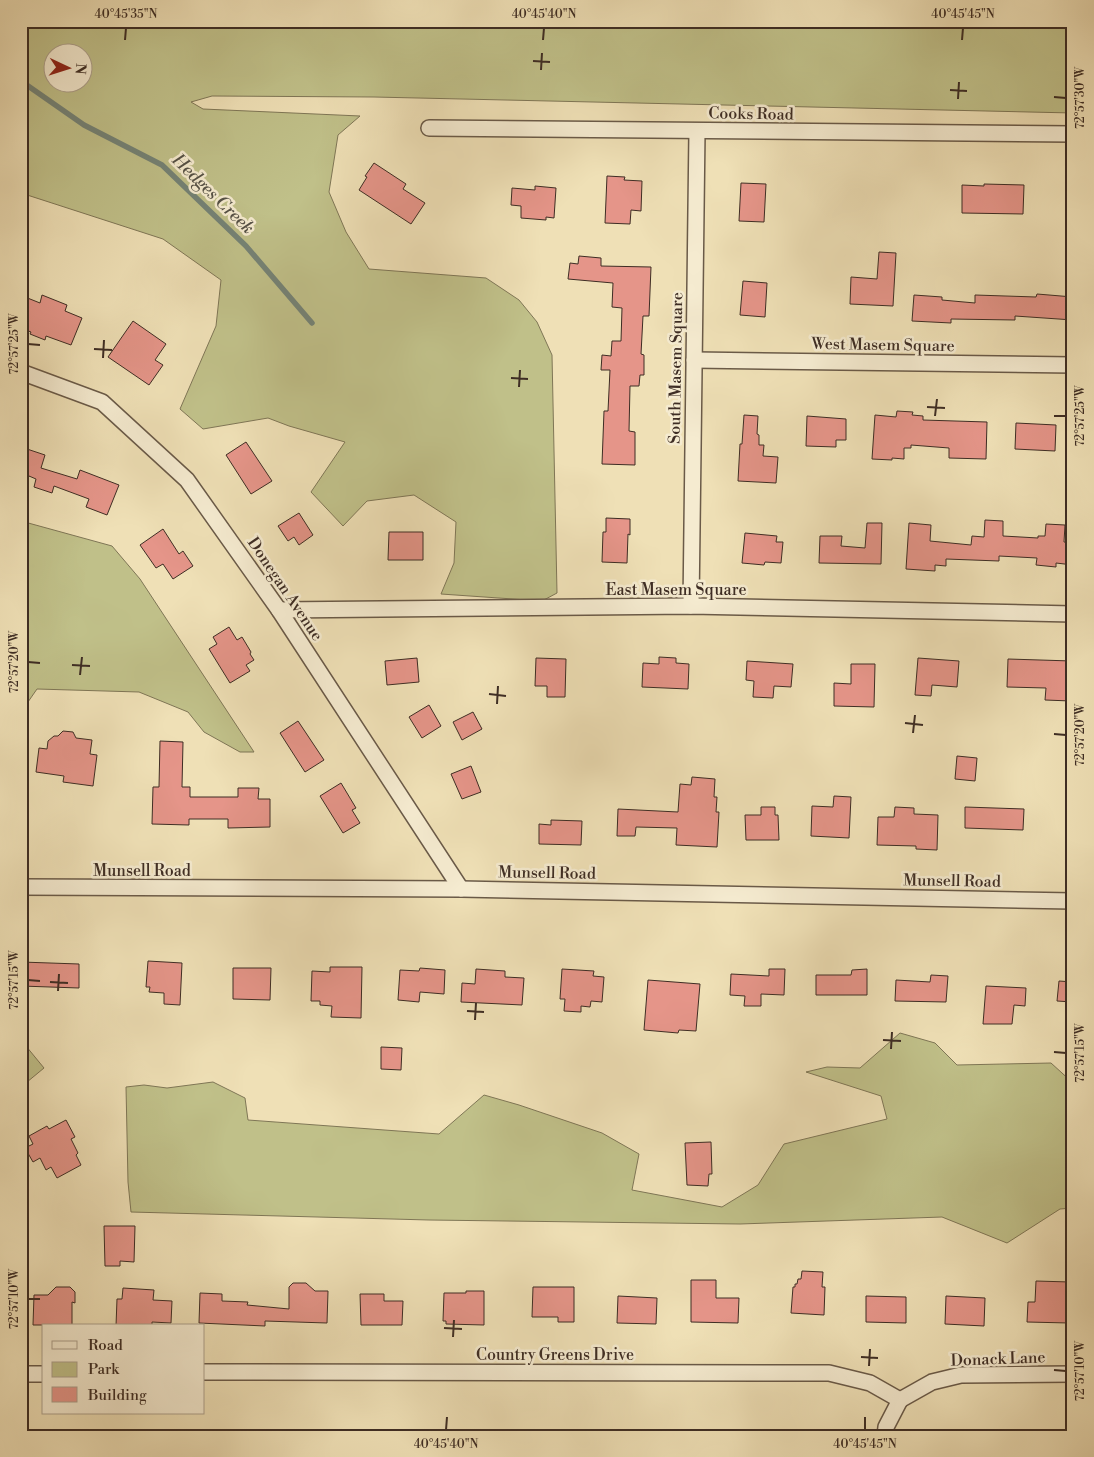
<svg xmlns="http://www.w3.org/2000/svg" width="1094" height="1457" viewBox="0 0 1094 1457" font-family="'Libre Bodoni',serif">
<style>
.green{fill:#c0c089;stroke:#7f7656;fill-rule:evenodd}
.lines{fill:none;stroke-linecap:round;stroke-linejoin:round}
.stream{stroke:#758376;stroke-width:5.5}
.building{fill:#e59589;stroke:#3e2d24}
.street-casing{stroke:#6a5a48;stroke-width:18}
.street{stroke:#f5ebd0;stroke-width:15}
.ticks{fill:none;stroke:#3e2d24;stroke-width:2}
.labels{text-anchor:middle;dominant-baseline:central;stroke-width:5;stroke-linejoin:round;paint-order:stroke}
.street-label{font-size:16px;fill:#3e2d24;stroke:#f5ebd0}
.water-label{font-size:18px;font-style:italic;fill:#555146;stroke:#f5ebd0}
.neatline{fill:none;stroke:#3e2d24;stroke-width:2}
.ticks-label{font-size:12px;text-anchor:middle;fill:#3e2d24}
</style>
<rect width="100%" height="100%" fill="#efe0b6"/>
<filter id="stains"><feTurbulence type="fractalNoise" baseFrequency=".004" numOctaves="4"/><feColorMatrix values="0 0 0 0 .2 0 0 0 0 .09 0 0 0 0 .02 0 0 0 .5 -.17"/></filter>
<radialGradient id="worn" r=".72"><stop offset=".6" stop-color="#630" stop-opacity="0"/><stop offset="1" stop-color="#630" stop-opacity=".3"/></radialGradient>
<g class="green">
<path d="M21,21H1073V113L374,97L212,96L191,102L203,109L360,116L338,135L329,192L346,232L369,269L486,278L519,300L537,322L552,355L557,593L542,601L441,594L454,563L456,522L414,495L367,501L343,526L311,492L345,442L289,426L268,418L203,429L180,409L216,326L221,280L163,239L21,193ZM52,52H82V82H52Z"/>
<path d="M21,521L112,546L140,579L254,752H240L204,732L188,712L139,692L37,689L21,712Z"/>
<path d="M900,1033L935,1043L957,1065L1051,1063L1073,1083V1208L1060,1209L1007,1243L942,1217L740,1224L429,1220L131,1212L128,1182L126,1087L144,1085L167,1088L213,1082L245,1098L248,1120L439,1134L484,1095L519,1105L602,1133L639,1154L632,1190L722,1207L758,1185L784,1144L887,1119L881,1096L806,1072L827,1067L860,1068Z"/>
<path d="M21,1040L44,1068L21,1087Z"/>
</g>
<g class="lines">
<path class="stream" d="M21,81L84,125L162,165L246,246L312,323"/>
</g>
<g class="building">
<path d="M374,163L406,184L403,189L425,203L411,224L359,190L367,177L365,176Z"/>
<path d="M607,176L625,177L624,180L642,181L641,211L631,210L630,224L605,223Z"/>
<path d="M741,183L766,184L764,222L739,221Z"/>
<path d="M984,184L1024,185L1023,214L962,213V185L984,186Z"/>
<path d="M535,186L556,188L554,218L546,217V220L521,218V206L511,205L512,188L535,190Z"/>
<path d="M879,252L896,253L893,306L850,304L851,277L877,279Z"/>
<path d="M579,256L601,258V266L651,267L649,316H643L641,354L644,355V375H640L639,386H630L629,431L635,432V465L602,464L604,411H608L610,370H601L602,355L611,356L612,341H621L622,308L612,307L613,283L568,279L570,263L578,264Z"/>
<path d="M743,281L767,283L765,317L740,315Z"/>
<path d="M1037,294L1073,297V320L1015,316V320L951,319V323L912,321L914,295L942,297V300L975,303V295L1036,297Z"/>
<path d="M42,295L67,305L65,311L82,318L71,345L46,336L45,340L30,334L31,332L21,328V307L25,297L40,303Z"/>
<path d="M133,321L166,344L155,360L163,365L149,385L108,357Z"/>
<path d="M897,411L913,412L912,415L923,416V420L987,422L986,459L949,458V448L911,445V448H904V459L892,458V460L872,459L875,415L896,417Z"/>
<path d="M744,415L758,416L757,434L759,435V445H764L763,456L778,457L776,483L738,481L740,444H742Z"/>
<path d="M807,416L846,419V440H836V447L806,446Z"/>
<path d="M1016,423L1056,425L1055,451L1015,449Z"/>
<path d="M246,442L272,481L251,494L226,455Z"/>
<path d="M21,447L45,455L41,468L77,479L80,470L119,485L107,515L86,507L89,499L54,486L52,493L34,487L36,479L29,476L24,490H21Z"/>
<path d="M299,513L313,535L299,545L294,537L288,541L278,526Z"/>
<path d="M606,518L630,519V535L628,534L627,563L602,562L603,532H606Z"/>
<path d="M985,520L1003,521V536L1038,538V536H1045L1046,524L1065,525L1064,542L1073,543V565L1056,563V567L1036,565L1037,558L999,556V561L946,559V566L935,565V571L906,569L909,523L931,525L930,541L971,545L972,536L984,537Z"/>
<path d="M867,523H882L881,564L819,563L820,536H842L841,546L865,548Z"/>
<path d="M163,529L179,554L183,551L193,566L173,579L163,564L156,568L140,545Z"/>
<path d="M389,532H423V560H388Z"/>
<path d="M745,533L777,536L776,542H783L781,563L765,562L764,565L742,563Z"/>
<path d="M229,627L237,640L242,637L251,652L250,654L254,660L246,665L250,671L230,683L209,649L217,644L213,637Z"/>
<path d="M659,657L676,658V663L689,664L688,689L642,687L643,663L659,664Z"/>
<path d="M417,658L419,682L387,685L385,661Z"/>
<path d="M536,658L566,659L565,697H547V686H535Z"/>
<path d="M918,658L959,661L957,687L932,685L931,696L915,695Z"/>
<path d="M1008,659L1072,661L1071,701L1045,700L1046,688L1007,687Z"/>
<path d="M747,661L793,664L791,687L774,686L773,698L753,697L754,681L746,680Z"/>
<path d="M851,664H875L874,707L834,706V683L851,684Z"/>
<path d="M429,705L441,726L422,738L409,717Z"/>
<path d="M473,712L482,729L462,740L453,722Z"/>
<path d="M298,721L324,760L305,772L280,733Z"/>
<path d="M63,731L73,732L76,738L92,740L90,754L97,755L93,786L63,782L64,776L36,772L39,748L47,749L48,741L54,736H58Z"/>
<path d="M160,741L183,742L182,787H190V797H238V788H259L258,799H270V827L228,828V819H189V825L152,824L153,787H159Z"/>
<path d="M957,756L977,758L975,781L955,779Z"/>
<path d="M471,766L481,792L462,799L451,774Z"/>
<path d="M692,777L715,779L714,797H717L716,812H719L717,847L676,845L677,828L636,827L635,836H617L618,809L678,812L680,784L691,785Z"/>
<path d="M341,783L356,808L352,810L360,823L343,833L320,796Z"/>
<path d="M834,796L851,797L849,838L811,836L812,806L833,807Z"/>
<path d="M761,807H775V815H778L779,840H746L745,815H761Z"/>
<path d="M895,807L914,808V814L938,815L937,850L916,849V846L877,845L878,817H894Z"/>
<path d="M965,807L1024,809L1023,830L965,828Z"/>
<path d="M551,820L582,821L581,845L539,844V824L551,825Z"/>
<path d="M148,961L182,963L180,1005L164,1004V993L149,992L150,987H146Z"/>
<path d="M21,962L79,964V988L21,986Z"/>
<path d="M330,967H362L361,1018L331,1017L332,1006L320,1005V1001H311L312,971L330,972Z"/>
<path d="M233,968H271L270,1000L233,999Z"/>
<path d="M420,968L445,970L444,994L420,992L419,1002L398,1000L400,970L419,971Z"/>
<path d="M476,969L505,971V977L524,978L522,1005L461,1002L462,983L475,984Z"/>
<path d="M562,969L594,971L593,976L604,977L602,1002L591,1001L590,1007L581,1006V1012L564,1011L565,999H560Z"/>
<path d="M769,969H785L784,995L761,994V1006H744L745,996L730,995L731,974L769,976Z"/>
<path d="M867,969V995H816V975H851L852,970Z"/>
<path d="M931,975L948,976L946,1002L895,1001L896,980L930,982Z"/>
<path d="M648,980L700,984L696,1031L679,1030L678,1033L644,1030Z"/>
<path d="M1059,981L1073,982V1002L1057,1001Z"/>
<path d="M986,986L1026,988L1025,1006L1014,1005L1012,1024H983Z"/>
<path d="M381,1047L402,1048L401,1070L381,1069Z"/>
<path d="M66,1120L75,1137L71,1139L78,1153L76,1155L81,1165L57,1178L51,1167L46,1170L40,1158L33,1162L25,1148L33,1144L29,1136L47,1126L49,1129Z"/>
<path d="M711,1142L712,1174H709L708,1186L687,1185L685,1143Z"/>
<path d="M104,1226H135L134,1262L120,1261V1266H105Z"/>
<path d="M802,1271L823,1272L822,1287H825L824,1315L791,1313L793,1287H795V1284H797L798,1279H801Z"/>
<path d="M691,1280H716V1298H739L738,1323L691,1322Z"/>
<path d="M1036,1281L1070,1282L1069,1323L1027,1322L1028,1302H1035Z"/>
<path d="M293,1283H306L315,1291H328L327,1323L265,1321V1326L199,1323L200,1293L222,1294V1301L248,1302L247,1305L289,1309V1287Z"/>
<path d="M56,1287H70L75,1292V1303L72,1302V1325H33L34,1295H48Z"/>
<path d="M533,1287H574V1322H558V1317H532Z"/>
<path d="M123,1288L154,1290L153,1300L172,1301L171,1323L152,1322V1325L116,1326L117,1299H122Z"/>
<path d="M466,1291H484V1325L446,1324V1321H443L444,1293H466Z"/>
<path d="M360,1294H384V1301H403L402,1325H361Z"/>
<path d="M618,1296L657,1298L656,1324L617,1323Z"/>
<path d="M866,1296L906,1297V1323L866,1322Z"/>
<path d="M946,1296L985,1298L984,1326L945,1324Z"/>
</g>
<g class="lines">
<defs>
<g id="street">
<path d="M429,128L1073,134"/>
<path d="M694,360L1073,365"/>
<path d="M21,372L102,402L187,480L279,610L461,889"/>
<path d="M691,606L697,131"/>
<path d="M279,610L691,606L1073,614"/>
<path d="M21,887L461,889L1073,901"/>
<path d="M204,1372L829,1373L870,1383L900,1400"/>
<path d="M21,1374H44"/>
<path d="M900,1400L932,1382L961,1375L1073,1374"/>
<path d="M885,1436L886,1427L900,1400"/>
</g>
</defs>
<use href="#street" class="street-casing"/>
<use href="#street" class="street"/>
</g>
<path class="ticks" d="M125,40L126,28M543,40L544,28M962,40L963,28M533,61L550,62M541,70L542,53M950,90L967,91M1054,97L1066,98M958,99L959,82M28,344L40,345M94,349L112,350M103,358L104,340M511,378L528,379M519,387L520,370M927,407L945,408M935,416L937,399M1054,416H1066M28,662L40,663M72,665L90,666M80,675L82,657M489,694L506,696M497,704L498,686M905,723L923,725M913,733L915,715M1054,734L1066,735M28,980L40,981M50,982L68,983M58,991L59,974M467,1011L484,1012M475,1020L476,1003M883,1040L901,1041M891,1049L892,1032M1054,1052L1066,1053M28,1299H40M444,1328L462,1329M453,1337L454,1320M861,1357L878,1358M869,1366L870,1349M1054,1370L1066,1371M446,1430L447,1417M865,1430V1417"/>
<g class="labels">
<g class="street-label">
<text transform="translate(751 114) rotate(1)">Cooks Road</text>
<text transform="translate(883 345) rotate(1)">West Masem Square</text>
<text transform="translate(676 368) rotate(-89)">South Masem Square</text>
<text transform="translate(285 589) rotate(56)">Donegan Avenue</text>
<text x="676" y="590">East Masem Square</text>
<text x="142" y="871">Munsell Road</text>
<text transform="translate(547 873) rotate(1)">Munsell Road</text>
<text transform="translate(952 881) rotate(1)">Munsell Road</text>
<text x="555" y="1355">Country Greens Drive</text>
<text transform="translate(998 1359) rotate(-2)">Donack Lane</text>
</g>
<g class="water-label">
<text transform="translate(213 194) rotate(44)">Hedges Creek</text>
</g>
</g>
<rect width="1094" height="1457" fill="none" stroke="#efe0b6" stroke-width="55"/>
<rect x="42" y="1324" width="162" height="90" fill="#f5ebd0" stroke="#ac9f8b"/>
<rect x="52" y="1341" width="25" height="8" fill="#f5ebd0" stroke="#ac9f8b"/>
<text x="88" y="1350" font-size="15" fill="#3e2d24">Road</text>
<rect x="52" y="1362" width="25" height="15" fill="#c0c089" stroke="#ac9f8b"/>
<text x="88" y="1374" font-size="15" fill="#3e2d24">Park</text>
<rect x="52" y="1387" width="25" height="15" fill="#e59589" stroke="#ac9f8b"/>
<text x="88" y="1400" font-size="15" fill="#3e2d24">Building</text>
<g transform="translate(68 68) rotate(94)"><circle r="24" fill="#f5ebd0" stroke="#ac9f8b"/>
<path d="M0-4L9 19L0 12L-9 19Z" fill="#8f2418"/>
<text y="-8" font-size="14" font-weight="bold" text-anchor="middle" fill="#3e2d24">N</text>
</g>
<rect x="28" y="28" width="1038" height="1402" class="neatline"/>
<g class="ticks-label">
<text x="126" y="18">40°45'35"N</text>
<text x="544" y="18">40°45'40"N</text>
<text x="963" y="18">40°45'45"N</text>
<text transform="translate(1080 98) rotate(-90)" y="4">72°57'30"W</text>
<text transform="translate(14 344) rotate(-90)" y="4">72°57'25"W</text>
<text transform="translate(1080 416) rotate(-90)" y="4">72°57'25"W</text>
<text transform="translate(14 662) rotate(-90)" y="4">72°57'20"W</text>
<text transform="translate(1080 735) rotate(-90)" y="4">72°57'20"W</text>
<text transform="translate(14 980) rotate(-90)" y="4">72°57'15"W</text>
<text transform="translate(1080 1053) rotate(-90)" y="4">72°57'15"W</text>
<text transform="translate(14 1299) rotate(-90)" y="4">72°57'10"W</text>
<text transform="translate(1080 1371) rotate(-90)" y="4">72°57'10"W</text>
<text x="446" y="1448">40°45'40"N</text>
<text x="865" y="1448">40°45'45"N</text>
</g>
<rect width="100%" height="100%" filter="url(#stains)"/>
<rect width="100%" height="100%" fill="url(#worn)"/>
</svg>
